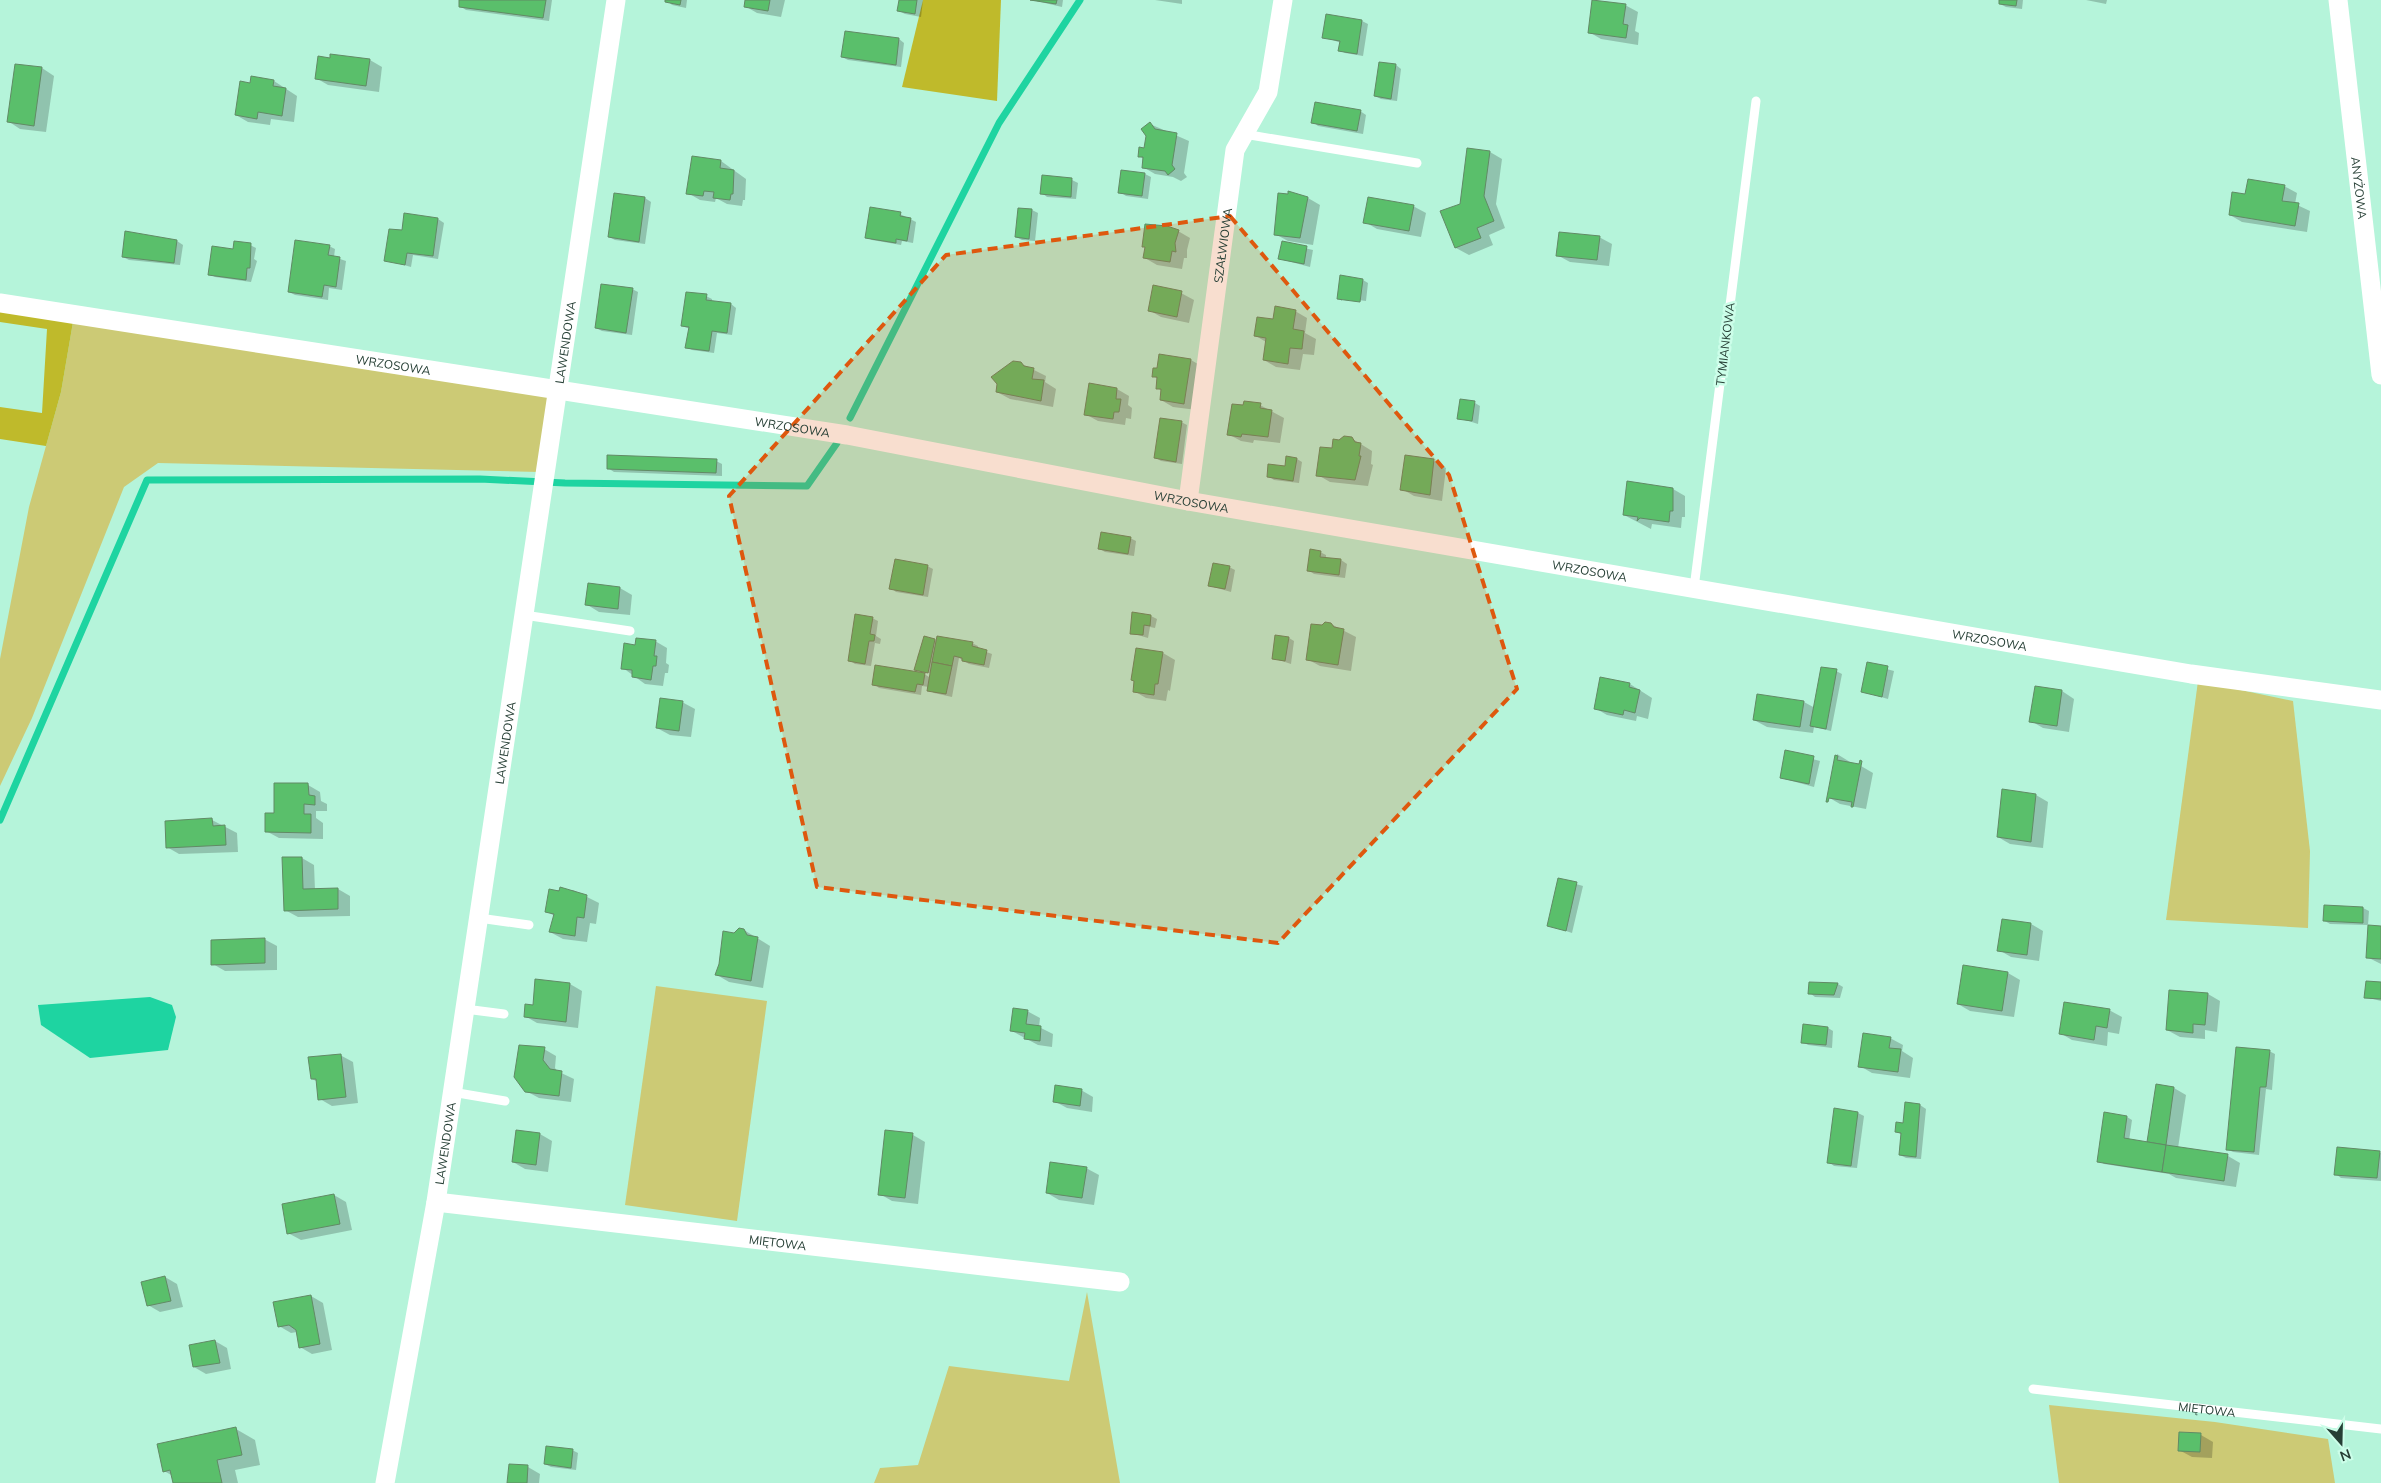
<svg xmlns="http://www.w3.org/2000/svg" width="2381" height="1483" viewBox="0 0 2381 1483" font-family="Mulish,sans-serif">
<style>
.green{fill:#ccca75}
.forest{fill:#bfba2b}
.water{fill:#1ed4a1}
.shadow{fill:#0003}
.lines{fill:none;stroke-linecap:round;stroke-linejoin:round}
.stream{stroke:#1ed4a1;stroke-width:7}
.building{fill:#5abf6b;stroke:#618a65}
.service{stroke:#fff;stroke-width:9}
.minor{stroke:#fff;stroke-width:19}
.marked{fill:#de580e;fill-opacity:0.2;stroke:#de580e;stroke-width:4;stroke-dasharray:10 6;stroke-linejoin:round}
.labels{text-anchor:middle;dominant-baseline:central;stroke-width:5;stroke-linejoin:round;paint-order:stroke}
.street-label{font-size:12px;fill:#263f35;stroke:#ccfee9}
</style>
<rect width="100%" height="100%" fill="#b5f4da"/>
<g class="green">
<path d="M73,322L553,393L539,472L158,463L124,487L32,718L0,786V659L29,507L61,392Z"/>
<path d="M2198,681L2293,701L2310,851L2308,928L2166,920Z"/>
<path d="M656,986L767,1001L737,1221L625,1205Z"/>
<path d="M1087,1292L1120,1483H874L880,1468L918,1465L949,1366L1069,1381Z"/>
<path d="M2049,1405L2215,1422L2328,1439L2335,1483H2059Z"/>
</g>
<g class="forest">
<path d="M923,0H1001L997,101L902,87Z"/>
<path d="M0,311L73,322L61,392L46,446L0,439V407L42,413L47,329L0,322Z"/>
</g>
<path class="water" d="M150,997L172,1005L176,1017L168,1050L90,1058L41,1025L38,1005Z"/>
<g class="shadow">
<path d="M461,0H552L549,21L466,10L460,6Z"/>
<path d="M667,0H687L686,8L672,5Z"/>
<path d="M745,0H785L781,17L757,13L745,6Z"/>
<path d="M900,0H923L921,17L905,14L899,11Z"/>
<path d="M1032,0H1063L1062,7Z"/>
<path d="M1155,0H1182V4Z"/>
<path d="M2000,0H2023L2022,9L2006,7L2000,4Z"/>
<path d="M2086,0H2107L2106,4Z"/>
<path d="M1625,5L1638,12L1635,31L1639,33L1638,45L1601,39L1589,32Z"/>
<path d="M1327,16L1362,21L1368,24L1363,56L1345,53L1339,50L1341,43L1324,37Z"/>
<path d="M899,39L904,43L901,67L848,60L842,57Z"/>
<path d="M370,60L382,67L379,92L328,85L316,78Z"/>
<path d="M1396,65L1401,69L1397,101L1381,99L1375,96Z"/>
<path d="M42,68L54,76L46,132L20,129L8,121Z"/>
<path d="M252,78L274,81L297,96L294,122L271,119L270,125L248,122L236,115L252,84Z"/>
<path d="M1360,111L1366,115L1363,134L1318,126L1313,122Z"/>
<path d="M1150,124L1189,141L1184,173L1187,177L1181,181L1173,177L1155,174L1143,167L1144,159L1139,156L1145,149Z"/>
<path d="M1468,149L1490,152L1502,159L1496,204L1505,228L1489,235L1493,245L1469,255L1456,248L1442,212L1461,205Z"/>
<path d="M693,157L721,161L746,179L745,200H743L742,206L727,204L716,198L715,202L700,200L688,193Z"/>
<path d="M1145,174L1151,177L1148,199L1126,196L1120,192Z"/>
<path d="M1043,177L1072,180L1078,183L1076,199L1047,197L1042,193Z"/>
<path d="M2284,186L2297,193L2295,204L2310,211L2307,232L2242,222L2230,215L2246,196Z"/>
<path d="M615,194L645,198L651,202L645,244L615,240L609,237Z"/>
<path d="M1308,198L1320,205L1313,245L1288,241L1275,234Z"/>
<path d="M1413,206L1426,213L1421,237L1377,229L1365,222Z"/>
<path d="M1032,210L1038,213L1035,241L1022,240L1016,237Z"/>
<path d="M900,214L916,222L913,243L902,241L901,245L872,240L866,237Z"/>
<path d="M406,215L438,219L444,223L438,259L413,255L411,267L386,260L403,232Z"/>
<path d="M1178,231L1190,238L1187,250V258H1184L1182,269L1157,265L1145,258L1146,248L1143,246Z"/>
<path d="M1599,237L1612,244L1609,266L1570,262L1557,255Z"/>
<path d="M177,241L183,245L180,265L129,260L123,257Z"/>
<path d="M1283,243L1313,250L1310,267L1280,259Z"/>
<path d="M250,245L256,248L254,259L257,261L251,282L215,277L209,274L234,250Z"/>
<path d="M329,246L335,249L334,257L346,261L342,290L329,288L328,300L295,295L289,292Z"/>
<path d="M1363,280L1368,283L1366,301L1342,298V301L1338,298Z"/>
<path d="M632,289L638,292L632,335L602,331L596,328Z"/>
<path d="M1181,293L1194,300L1189,323L1161,317L1149,310Z"/>
<path d="M706,296L712,299V302L731,304L736,308L732,335L717,333L714,353L692,350L686,347L690,329L682,326Z"/>
<path d="M1295,311L1307,318L1305,333L1316,339L1314,355L1303,354L1300,370L1276,367L1264,360L1266,342L1256,336L1274,320Z"/>
<path d="M1191,360L1203,367L1197,410L1173,407L1161,400L1162,391L1157,388L1158,379L1153,376Z"/>
<path d="M1020,363L1046,376L1045,382L1056,389L1053,407L1010,399L997,392Z"/>
<path d="M1117,389L1129,396L1128,405L1132,408L1131,419L1126,418L1125,425L1098,421L1085,414Z"/>
<path d="M1475,403L1480,406L1478,424L1459,418Z"/>
<path d="M1260,405L1284,418L1280,443L1254,440L1253,443L1241,441L1228,434L1245,407Z"/>
<path d="M1181,422L1187,425L1182,464L1161,461L1156,458Z"/>
<path d="M1351,438L1372,451L1371,464L1373,465L1368,486L1330,482L1318,475L1339,441Z"/>
<path d="M1406,457L1434,461L1446,468L1442,501L1414,496L1402,489Z"/>
<path d="M1297,459L1302,462L1299,483L1274,480L1268,476L1286,468Z"/>
<path d="M716,461L722,464V476L614,472L608,468Z"/>
<path d="M1673,489L1685,496V517H1682L1681,528L1652,524L1651,529L1624,515Z"/>
<path d="M1130,538L1136,541L1134,556L1105,552L1100,549Z"/>
<path d="M1320,552L1326,555V559L1341,560L1347,564L1345,578L1314,574L1308,570Z"/>
<path d="M927,566L933,569L928,597L896,592L891,588Z"/>
<path d="M1229,567L1235,570L1231,592L1210,586Z"/>
<path d="M589,585L620,588L632,595L630,615L599,612L586,604Z"/>
<path d="M1151,616L1157,619L1155,628L1150,627L1148,638L1131,633Z"/>
<path d="M872,618L878,621L876,636L881,639L880,644L875,643L871,666L855,664L849,660Z"/>
<path d="M1331,624L1356,637L1351,671L1320,666L1307,659Z"/>
<path d="M1289,638L1294,641L1291,664L1273,658Z"/>
<path d="M934,640L972,643L978,646V649L992,654L989,668L969,664L959,658L952,697L934,693L929,690V687L922,686L921,695L879,688L874,684L924,674L931,678V674L916,669L918,654L922,655Z"/>
<path d="M655,641L667,648L666,663L669,665L668,673H665L663,686L645,684L623,668L636,646Z"/>
<path d="M1163,653L1175,660L1170,691L1168,690L1166,701L1146,698L1134,691Z"/>
<path d="M1868,664L1894,671L1888,699L1863,692Z"/>
<path d="M1836,671L1842,674L1831,731L1814,727L1813,733L1767,727L1754,720L1758,695L1804,702L1815,708Z"/>
<path d="M1630,684L1652,698L1648,719L1637,716L1636,721L1607,715L1595,708Z"/>
<path d="M2062,691L2074,699L2069,732L2043,728L2031,721Z"/>
<path d="M682,702L695,709L691,737L670,735L657,728Z"/>
<path d="M1786,752L1820,761L1814,787L1781,778Z"/>
<path d="M1837,754L1850,762V764L1861,766L1873,773L1866,809L1840,804L1828,797Z"/>
<path d="M308,785L320,792L321,801L327,804V811H316V818L323,823V839L279,838L266,831L275,815Z"/>
<path d="M2004,791L2036,795L2048,802L2043,848L2010,844L1998,837Z"/>
<path d="M212,820L237,833L238,852L179,854L167,847Z"/>
<path d="M302,858L314,865L315,890L338,889L350,896V916L298,917L285,910Z"/>
<path d="M1559,879L1583,886L1572,933L1548,925Z"/>
<path d="M550,890H573L599,903L596,924L590,923L587,942L563,939L550,932L555,916L547,912Z"/>
<path d="M2363,908L2369,911L2368,925L2330,924L2325,921Z"/>
<path d="M2031,924L2043,931L2039,961L2011,957L1999,950Z"/>
<path d="M2381,927V964L2367,957Z"/>
<path d="M744,930L770,946L763,988L729,982L717,975L735,935Z"/>
<path d="M264,939L277,946V970L225,971L213,964Z"/>
<path d="M2008,973L2020,980L2014,1017L1970,1011L1958,1004Z"/>
<path d="M1810,983L1838,984L1843,987L1840,998L1815,997L1810,993Z"/>
<path d="M2381,983V1001L2365,997Z"/>
<path d="M570,984L582,991L578,1028L537,1023L525,1016L534,1006Z"/>
<path d="M2208,994L2220,1001L2217,1032L2205,1030V1039L2180,1037L2167,1030Z"/>
<path d="M2109,1010L2122,1017L2119,1034L2108,1032L2107,1046L2072,1040L2060,1033Z"/>
<path d="M1027,1011L1040,1018L1039,1027L1053,1034L1052,1047L1038,1045L1012,1031Z"/>
<path d="M1828,1028L1833,1031L1832,1048L1808,1045L1803,1042Z"/>
<path d="M1890,1038L1903,1045L1902,1051L1913,1058L1910,1078L1872,1073L1860,1066Z"/>
<path d="M544,1049L556,1056L555,1068L557,1071L574,1079L571,1102L539,1098L526,1091Z"/>
<path d="M2269,1051L2275,1054L2272,1090L2266,1089L2259,1155L2233,1152L2227,1149Z"/>
<path d="M340,1055L353,1062L358,1103L332,1106L320,1099L318,1082L312,1079Z"/>
<path d="M2174,1088L2186,1095L2178,1148L2228,1156L2240,1163L2236,1187L2176,1178L2169,1174L2104,1164L2099,1161L2127,1117L2132,1120L2129,1141L2153,1144Z"/>
<path d="M1081,1090L1093,1097L1092,1112L1067,1108L1054,1101Z"/>
<path d="M1906,1104L1920,1105L1926,1109L1921,1159L1906,1158L1900,1155L1902,1135L1896,1131L1904,1125Z"/>
<path d="M1836,1110L1858,1113L1864,1116L1857,1168L1834,1166L1829,1162Z"/>
<path d="M540,1134L552,1141L548,1172L525,1169L513,1162Z"/>
<path d="M913,1135L925,1142L918,1204L892,1201L880,1194Z"/>
<path d="M2379,1152L2381,1153V1181L2341,1178L2336,1174Z"/>
<path d="M1086,1168L1099,1175L1094,1205L1059,1200L1047,1193Z"/>
<path d="M334,1195L346,1202L352,1230L301,1240L288,1233Z"/>
<path d="M165,1277L177,1284L183,1307L160,1312L148,1305Z"/>
<path d="M311,1296L323,1303L332,1350L312,1354L300,1347L297,1332L291,1333L279,1326Z"/>
<path d="M215,1341L227,1348L231,1369L206,1374L194,1367Z"/>
<path d="M236,1429L255,1440L260,1465L235,1470L238,1483H174L173,1476L164,1471Z"/>
<path d="M2180,1433L2201,1435L2213,1442L2212,1458L2192,1457L2179,1450Z"/>
<path d="M572,1450L578,1453L576,1470L551,1467L545,1464Z"/>
<path d="M528,1467L540,1474L539,1483H509Z"/>
</g>
<g class="lines">
<g class="stream">
<path d="M850,418L999,123L1080,0"/>
<path d="M0,820L147,480L480,479L565,483L807,486L837,443"/>
</g>
</g>
<g class="building">
<path d="M459,0H546L543,18L459,7Z"/>
<path d="M665,0H681L680,5L665,2Z"/>
<path d="M745,0H770L768,11L744,7Z"/>
<path d="M899,0H917L915,14L897,11Z"/>
<path d="M1030,0H1057L1056,4Z"/>
<path d="M1592,0L1626,4L1623,24L1628,25L1626,38L1588,33Z"/>
<path d="M1999,0H2017L2016,6L1999,4Z"/>
<path d="M1326,14L1362,20L1357,54L1338,51L1340,41L1322,38Z"/>
<path d="M845,31L899,38L896,65L841,57Z"/>
<path d="M330,54L370,59L366,86L315,79L318,56L330,58Z"/>
<path d="M1379,62L1396,64L1391,99L1374,96Z"/>
<path d="M15,64L42,67L34,126L7,122Z"/>
<path d="M251,76L274,80L273,86L286,88L282,116L258,112L257,119L235,115L240,81L250,83Z"/>
<path d="M1315,102L1361,110L1357,131L1311,123Z"/>
<path d="M1150,122L1155,129L1177,133L1172,165L1175,169L1168,175L1165,171L1142,168L1143,157H1138L1139,147L1144,148L1146,136L1141,129Z"/>
<path d="M1467,148L1490,151L1484,196L1494,221L1477,228L1481,238L1455,248L1440,211L1460,204Z"/>
<path d="M692,156L721,160L720,168L734,170L733,194H731L730,200L713,198L714,192L704,191L703,196L686,194Z"/>
<path d="M1121,170L1145,173L1142,196L1118,193Z"/>
<path d="M1042,175L1072,178L1071,197L1040,194Z"/>
<path d="M2248,179L2285,185L2282,201L2299,203L2295,226L2229,215L2232,192L2245,194Z"/>
<path d="M1288,191L1308,197L1300,238L1274,235L1278,193L1288,194Z"/>
<path d="M614,193L645,197L639,242L608,237Z"/>
<path d="M1368,197L1414,205L1409,231L1363,223Z"/>
<path d="M870,207L901,212L900,216L911,218L907,241L896,239V243L865,238Z"/>
<path d="M1018,208L1032,209L1029,239L1015,237Z"/>
<path d="M404,213L438,218L433,256L407,253L405,265L384,261L389,229L402,230Z"/>
<path d="M1145,224L1167,226L1179,230L1175,243L1176,252L1172,251L1170,262L1143,258L1145,247H1142Z"/>
<path d="M125,231L177,240L174,263L122,257Z"/>
<path d="M1559,232L1600,236L1597,260L1556,256Z"/>
<path d="M295,240L330,245L328,255L340,257L336,287L324,285L322,297L288,292Z"/>
<path d="M234,241L251,243L250,268H247L246,280L208,275L212,246L233,249Z"/>
<path d="M1282,241L1307,246L1304,264L1278,259Z"/>
<path d="M1340,275L1363,279L1360,302L1337,299Z"/>
<path d="M601,284L633,288L626,333L595,328Z"/>
<path d="M1153,285L1182,291L1177,317L1148,311Z"/>
<path d="M686,292L707,294L706,300L731,303L727,333L712,331L709,351L685,348L689,327L681,326Z"/>
<path d="M1275,306L1296,310L1293,329L1304,331L1302,349L1290,348L1288,364L1263,360L1266,338L1254,336L1257,317L1273,319Z"/>
<path d="M1159,354L1191,359L1184,404L1160,400L1161,389H1156L1157,377H1152L1153,368H1157Z"/>
<path d="M1013,361L1021,362L1024,366L1034,368L1032,379L1044,380L1041,401L996,392L997,384L991,377Z"/>
<path d="M1089,383L1117,388L1116,399H1121L1119,412H1114L1113,419L1084,415Z"/>
<path d="M1460,399L1475,401L1472,421L1457,419Z"/>
<path d="M1244,401L1261,403L1260,408L1272,410L1268,437L1242,434L1241,437L1227,435L1232,404L1243,405Z"/>
<path d="M1160,418L1182,421L1176,462L1154,458Z"/>
<path d="M1344,436L1352,437L1355,442L1361,443L1359,456H1361L1355,480L1316,476L1320,447L1332,448L1333,439L1339,440Z"/>
<path d="M607,455L717,459L716,473L607,469Z"/>
<path d="M1405,455L1434,459L1430,495L1400,490Z"/>
<path d="M1286,456L1297,458L1293,481L1267,477L1268,464L1285,466Z"/>
<path d="M1627,481L1673,488V511H1670L1669,522L1640,518L1637,521L1638,517L1623,515Z"/>
<path d="M1101,532L1131,537L1128,554L1098,549Z"/>
<path d="M1310,549L1321,551L1320,557L1341,559L1339,575L1307,571Z"/>
<path d="M895,559L928,565L923,595L889,589Z"/>
<path d="M1213,563L1230,566L1225,589L1208,586Z"/>
<path d="M588,583L620,587L618,609L585,605Z"/>
<path d="M1132,612L1151,615L1150,626L1144,625L1143,635L1130,634Z"/>
<path d="M855,614L873,617L870,634L875,635L874,641H869L865,664L848,661Z"/>
<path d="M1325,622L1331,623L1334,627L1344,629L1338,665L1306,660L1311,624L1322,625Z"/>
<path d="M1275,635L1289,637L1285,661L1272,659Z"/>
<path d="M924,636L935,639L928,673L914,670Z"/>
<path d="M937,636L973,642L972,646L987,650L984,665L962,661V658L954,656L952,666L932,662Z"/>
<path d="M636,638L656,640L654,656H657L656,666H653L651,680L632,677V670L621,669L624,643L635,645Z"/>
<path d="M1136,648L1163,652L1158,684H1155L1154,695L1133,692L1134,681L1131,680Z"/>
<path d="M932,662L952,666L946,694L927,691Z"/>
<path d="M1867,662L1888,666L1882,697L1861,692Z"/>
<path d="M875,665L925,673L923,685L917,684L915,692L872,685Z"/>
<path d="M1821,667L1837,669L1826,729L1810,726Z"/>
<path d="M1600,677L1630,683L1629,687L1640,690L1635,713L1624,710L1623,715L1594,709Z"/>
<path d="M2035,686L2062,690L2057,726L2029,722Z"/>
<path d="M1757,694L1804,701L1800,727L1753,720Z"/>
<path d="M660,698L683,701L679,731L656,728Z"/>
<path d="M1785,750L1814,756L1809,784L1780,778Z"/>
<path d="M1835,755L1838,756L1837,760L1859,764L1860,760L1862,761L1853,807H1851L1852,802L1829,798L1828,802H1826Z"/>
<path d="M274,783H308L309,795L315,796V805L304,804V814H311V833L265,832V813H274Z"/>
<path d="M2002,789L2036,794L2031,842L1997,837Z"/>
<path d="M212,818L213,826L225,825L226,845L166,848L165,821Z"/>
<path d="M282,857H302L303,889L338,888V909L284,911Z"/>
<path d="M1558,878L1577,882L1566,931L1547,926Z"/>
<path d="M560,887L587,895L584,918L577,917L575,936L549,932L554,914L545,912L549,889L559,891Z"/>
<path d="M2324,905L2363,907V923L2323,921Z"/>
<path d="M2002,919L2031,923L2027,955L1997,951Z"/>
<path d="M2368,925L2381,926V959L2366,958Z"/>
<path d="M739,928L744,929L747,935L758,937L751,981L715,975L719,964L723,931L734,933Z"/>
<path d="M265,938V963L211,965V940Z"/>
<path d="M1963,965L2008,972L2002,1011L1957,1004Z"/>
<path d="M535,979L570,983L566,1022L524,1017L525,1004L533,1005Z"/>
<path d="M2366,981L2381,982V999L2364,998Z"/>
<path d="M1809,982L1838,983L1834,995L1808,994Z"/>
<path d="M2169,990L2208,993L2205,1025L2193,1024V1033L2166,1030Z"/>
<path d="M2064,1002L2110,1009L2107,1028L2096,1026L2094,1040L2059,1034Z"/>
<path d="M1013,1008L1028,1010L1026,1024L1041,1026L1040,1041L1024,1039L1025,1033L1010,1031Z"/>
<path d="M1803,1024L1828,1027L1826,1045L1801,1043Z"/>
<path d="M1863,1033L1891,1037L1889,1048L1901,1049L1898,1072L1858,1067Z"/>
<path d="M519,1045L545,1047L543,1060L550,1069L562,1071L559,1096L525,1092L514,1077Z"/>
<path d="M2236,1047L2270,1050L2266,1087H2260L2254,1152L2226,1150Z"/>
<path d="M341,1054L346,1097L318,1100L316,1079H311L308,1057Z"/>
<path d="M2156,1084L2174,1087L2166,1145L2147,1142Z"/>
<path d="M1055,1085L1082,1089L1080,1106L1053,1102Z"/>
<path d="M1905,1102L1920,1104L1916,1157L1899,1155L1901,1133L1895,1132L1896,1122L1903,1123Z"/>
<path d="M1834,1108L1858,1112L1851,1166L1827,1163Z"/>
<path d="M2104,1112L2127,1116L2124,1138L2166,1145L2162,1172L2097,1162Z"/>
<path d="M516,1130L540,1133L536,1165L512,1162Z"/>
<path d="M885,1130L913,1133L905,1198L878,1195Z"/>
<path d="M2166,1145L2228,1154L2224,1181L2162,1172Z"/>
<path d="M2337,1147L2380,1151L2377,1178L2334,1175Z"/>
<path d="M1050,1162L1087,1167L1082,1198L1046,1193Z"/>
<path d="M334,1194L340,1224L287,1234L282,1204Z"/>
<path d="M165,1276L171,1301L147,1306L141,1282Z"/>
<path d="M311,1295L320,1344L299,1348L296,1330L289,1325L278,1327L273,1302Z"/>
<path d="M215,1340L220,1363L193,1367L189,1345Z"/>
<path d="M236,1427L242,1455L217,1460L222,1483H173L170,1470L163,1472L157,1444Z"/>
<path d="M2179,1432L2201,1433L2200,1452L2178,1451Z"/>
<path d="M546,1446L573,1449L571,1468L544,1464Z"/>
<path d="M509,1464L528,1465L527,1483H507Z"/>
</g>
<g class="lines">
<g class="service">
<path d="M1244,134L1417,163"/>
<path d="M1694,588L1756,101"/>
<path d="M524,615L630,631"/>
<path d="M479,918L529,925"/>
<path d="M465,1009L504,1014"/>
<path d="M452,1092L505,1101"/>
<path id="s1" d="M2033,1389L2381,1429"/>
</g>
<g class="minor">
<path id="s2" d="M2338,0L2381,375"/>
<path id="s3" d="M0,303L847,435L1188,501L1998,641L2191,674L2381,700"/>
<path id="s4" d="M1188,501L1235,150L1268,92L1283,0"/>
<path id="s5" d="M436,1202L1120,1282"/>
<path id="s6" d="M385,1483L436,1202L616,0"/>
</g>
</g>
<path class="marked" d="M1230,216L1449,475L1517,689L1278,943L817,887L729,496L946,255Z"/>
<g class="labels">
<g class="street-label">
<text stroke="none"><textPath href="#s2" startOffset="189">ANYŻOWA</textPath></text>
<text stroke="none"><textPath href="#s4" startOffset="258">SZAŁWIOWA</textPath></text>
<text stroke="none"><textPath href="#s6" startOffset="1155">LAWENDOWA</textPath></text>
<text transform="translate(1725 344) rotate(-83)">TYMIANKOWA</text>
<text stroke="none"><textPath href="#s3" startOffset="398">WRZOSOWA</textPath></text>
<text stroke="none"><textPath href="#s3" startOffset="802">WRZOSOWA</textPath></text>
<text stroke="none"><textPath href="#s3" startOffset="1208">WRZOSOWA</textPath></text>
<text stroke="none"><textPath href="#s3" startOffset="1612">WRZOSOWA</textPath></text>
<text stroke="none"><textPath href="#s3" startOffset="2018">WRZOSOWA</textPath></text>
<text stroke="none"><textPath href="#s6" startOffset="750">LAWENDOWA</textPath></text>
<text stroke="none"><textPath href="#s6" startOffset="345">LAWENDOWA</textPath></text>
<text stroke="none"><textPath href="#s5" startOffset="344">MIĘTOWA</textPath></text>
<text stroke="none"><textPath href="#s1" startOffset="175">MIĘTOWA</textPath></text>
</g>
</g>
<g transform="translate(2341 1443) rotate(160)" stroke="#ccfee9" stroke-width="4" paint-order="stroke">
<path d="M0-4L9 19L0 12L-9 19Z" fill="#263f35"/>
<text y="-8" font-size="14" font-weight="bold" text-anchor="middle" fill="#263f35">N</text>
</g>
</svg>
